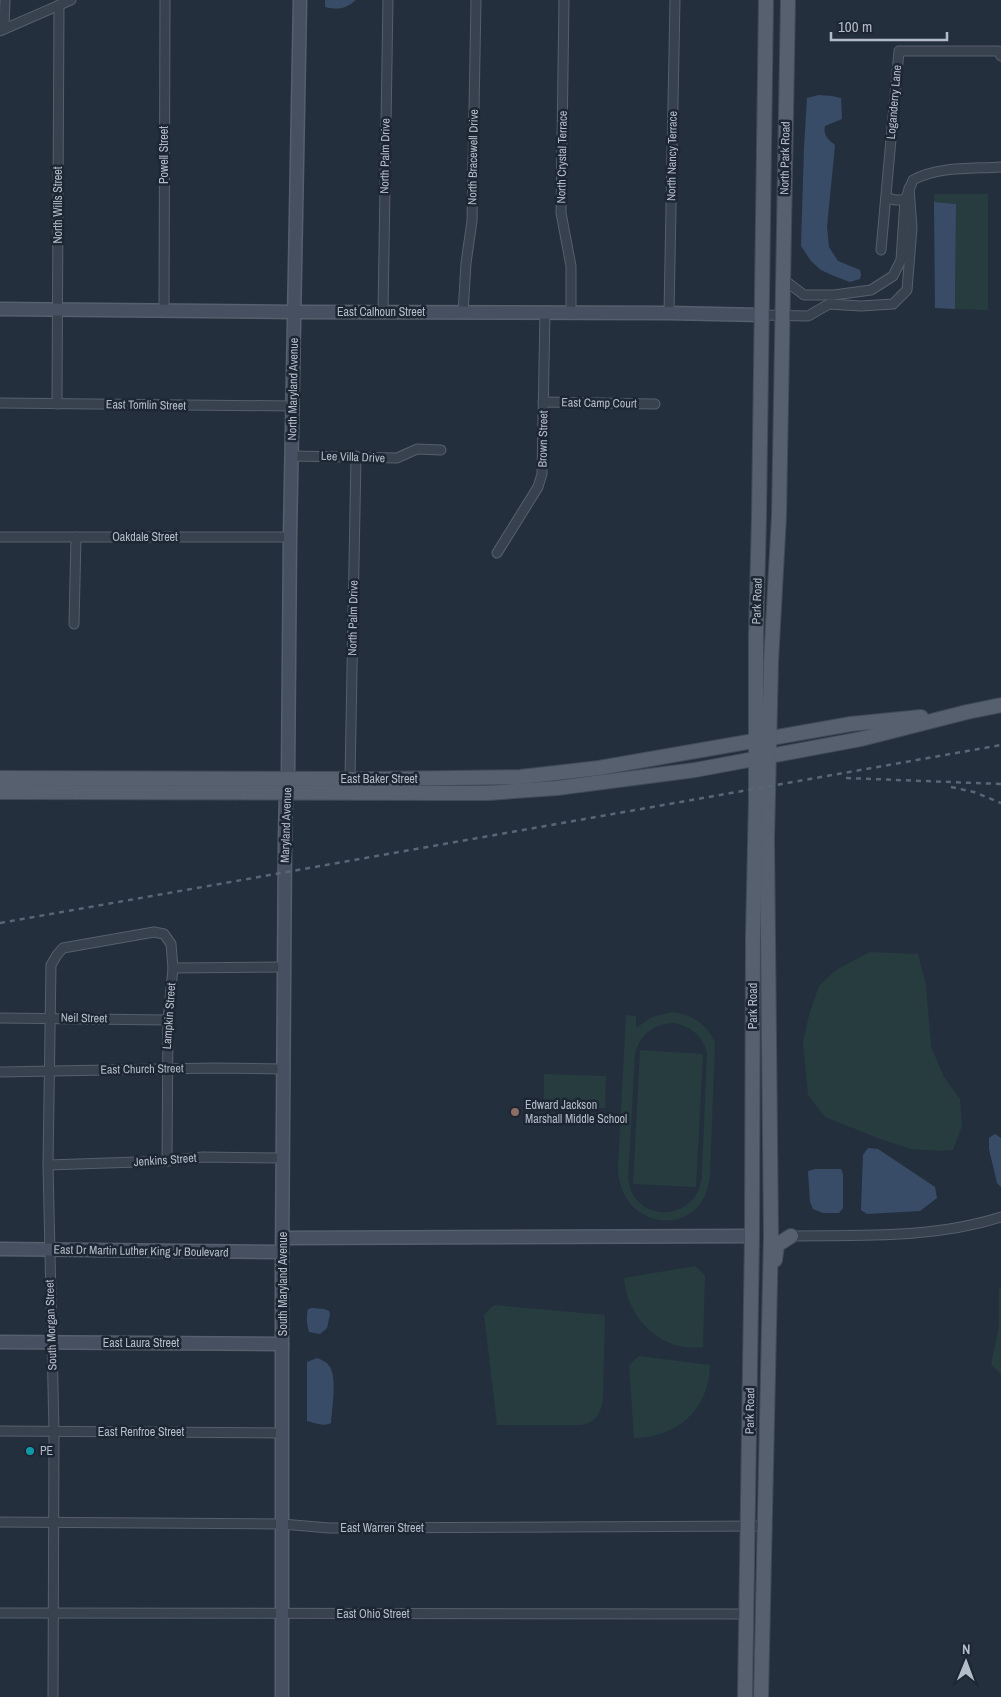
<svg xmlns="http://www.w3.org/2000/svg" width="1001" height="1697" viewBox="0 0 1001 1697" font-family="'Archivo Narrow',sans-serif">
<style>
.green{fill:#263c3f;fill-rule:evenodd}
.water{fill:#394c67}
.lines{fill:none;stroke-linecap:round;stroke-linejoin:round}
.street-casing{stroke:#565f6c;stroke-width:11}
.secondary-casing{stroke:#565f6c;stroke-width:15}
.primary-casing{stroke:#414a57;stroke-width:16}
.street{stroke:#38414e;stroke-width:9}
.secondary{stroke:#465061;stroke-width:12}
.primary{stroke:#56606e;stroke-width:14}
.rail{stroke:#5a6575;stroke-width:2.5;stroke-dasharray:5 5;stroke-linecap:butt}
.education-dot{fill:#8d6e63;stroke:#1d2633;stroke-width:2}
.culture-dot{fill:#0f9aa8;stroke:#1d2633;stroke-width:2}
.labels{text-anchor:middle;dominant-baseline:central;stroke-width:5;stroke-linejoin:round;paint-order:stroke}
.street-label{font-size:12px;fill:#b4bcc9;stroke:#1d2633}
.poi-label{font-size:12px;fill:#b4bcc9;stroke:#1d2633;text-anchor:start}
</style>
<rect width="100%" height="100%" fill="#242f3e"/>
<g class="green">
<path d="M934,194H988V310L955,309L956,204L934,202Z"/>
<path d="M870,952L918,954L926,985L931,1047L944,1077L960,1099L962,1126L953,1150L941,1151L911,1149L883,1140L825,1117L808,1095L803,1043L809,1015L819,986L836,970Z"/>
<path d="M672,1012C691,1014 708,1024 715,1043L710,1176C703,1242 618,1231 618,1167L626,1015L636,1016V1028L652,1017ZM675,1023C692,1027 702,1036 707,1052L702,1170C702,1175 702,1180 700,1185C693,1214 653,1222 635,1198C631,1193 630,1186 628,1180L635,1055C639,1034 655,1023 675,1023Z"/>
<path d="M640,1050L703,1054L696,1187L633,1184Z"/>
<path d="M544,1074L606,1076L605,1108L544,1107Z"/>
<path d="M695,1266L705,1275L703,1347C661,1353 627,1318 624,1278Z"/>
<path d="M1001,1288V1374L991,1364L999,1326V1289Z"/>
<path d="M494,1305L605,1315L603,1399C601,1414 595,1424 579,1425H497L484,1315Z"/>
<path d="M639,1356L710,1365C709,1410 677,1437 634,1438L629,1365Z"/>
</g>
<g class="water">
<path d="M325,0H356C346,9 338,10 325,7Z"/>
<path d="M819,95L832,96L841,98L842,119L825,126C823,135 828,140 835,145L827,227L829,247L838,261L860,270L861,275L860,279L850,282L834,276L821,270L811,261L801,246L804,148L807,98Z"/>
<path d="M934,202L956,204L955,309L935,308Z"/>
<path d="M995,1134L1001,1138V1187L997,1183L989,1149V1138Z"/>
<path d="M868,1148L878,1149L935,1187L937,1198L920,1211L867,1214L861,1210L863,1155Z"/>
<path d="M815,1169H841L843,1174V1208L839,1213H823L813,1209L810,1202L808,1171Z"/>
<path d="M312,1308L324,1309L329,1311L330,1314L327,1328L320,1334L309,1332C307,1326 306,1316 308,1309Z"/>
<path d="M317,1358C322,1360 327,1362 330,1367C337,1379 332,1409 331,1423C323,1427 315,1423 307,1421V1362Z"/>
</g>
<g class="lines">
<defs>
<g id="street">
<path d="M564,0L561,213L571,266V312"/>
<path d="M4,29L5,0"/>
<path d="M0,31L71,0"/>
<path d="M886,198L896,200H905"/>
<path d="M881,250L899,51H998L1001,56"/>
<path d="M783,279L804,295H834L871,290L893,276L901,260L905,200L913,180C939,166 972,169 1001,167"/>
<path d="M164,310L165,0"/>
<path d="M383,312L388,0"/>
<path d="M463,313L466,263L472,221L476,0"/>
<path d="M669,313L675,0"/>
<path d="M761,315L808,316L829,304L861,306L893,304L907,290L912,228L909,188"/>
<path d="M543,402L655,404"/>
<path d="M0,403L292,406"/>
<path d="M57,404L59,5"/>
<path d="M292,456L397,458L417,449L441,450"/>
<path d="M0,537H290"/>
<path d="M497,553L538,487L542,474L545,312"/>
<path d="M74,624L76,537"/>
<path d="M350,779L356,456"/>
<path d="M173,968L284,967"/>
<path d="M0,1018L168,1020"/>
<path d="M0,1072L214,1068L283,1069"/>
<path d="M48,1165L167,1161L203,1157L283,1158"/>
<path d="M787,1236C858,1235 932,1239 1001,1217"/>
<path d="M0,1431L282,1433"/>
<path d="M0,1522L282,1524L329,1528L765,1526"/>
<path d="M0,1613L746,1614"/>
<path d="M53,1697L54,1431L48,1165L51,965L57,955L63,948L154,932L164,934L171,944L173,968L168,1020L167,1161"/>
</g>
<g id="secondary">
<path d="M0,309L295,312L669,313L761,315"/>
<path d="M283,1238L752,1236"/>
<path d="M0,1249L282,1252"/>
<path d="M0,1342L282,1344"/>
<path d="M282,1697V1265L285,840L286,793L288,779L290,537L300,0"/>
</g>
<g id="primary">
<path d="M0,778L376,779L520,777L599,768L851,724L921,717"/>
<path d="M0,792L441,793H488L557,788L695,770L861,739L967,712L1001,705"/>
<path d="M775,1260L777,1245L791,1236"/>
<path d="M745,1697L752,1236L753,936L756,799V636L759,516L766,0"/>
<path d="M761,1697L771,1236L767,839L771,661L779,516L788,0"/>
</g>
</defs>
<use href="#street" class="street-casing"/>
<use href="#secondary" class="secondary-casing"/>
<use href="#primary" class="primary-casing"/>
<use href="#street" class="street"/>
<use href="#secondary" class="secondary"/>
<use href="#primary" class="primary"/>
<g class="rail">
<path d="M846,778L1001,784"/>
<path d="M951,787L974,792L1001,803"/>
<path d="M0,923L1001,745"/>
</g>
</g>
<circle class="education-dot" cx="515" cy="1112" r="5"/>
<circle class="culture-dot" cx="30" cy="1451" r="5"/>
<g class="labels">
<g class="street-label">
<text transform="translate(894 102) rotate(-85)">Loganderry Lane</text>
<text transform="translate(164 155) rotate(-90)">Powell Street</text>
<text transform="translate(385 156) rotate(-89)">North Palm Drive</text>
<text transform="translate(672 156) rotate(-89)">North Nancy Terrace</text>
<text transform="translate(473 157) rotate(-89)">North Bracewell Drive</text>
<text transform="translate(562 157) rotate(-89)">North Crystal Terrace</text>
<text transform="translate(785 158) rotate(-89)">North Park Road</text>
<text transform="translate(58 205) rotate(-90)">North Wills Street</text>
<text x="381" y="312">East Calhoun Street</text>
<text transform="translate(293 389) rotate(-89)">North Maryland Avenue</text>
<text transform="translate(599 403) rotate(1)">East Camp Court</text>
<text transform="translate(146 405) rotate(1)">East Tomlin Street</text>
<text transform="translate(543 439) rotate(-89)">Brown Street</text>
<text transform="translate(353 457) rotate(2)">Lee Villa Drive</text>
<text x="145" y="537">Oakdale Street</text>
<text transform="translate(757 601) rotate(-88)">Park Road</text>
<text transform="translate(353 618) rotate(-89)">North Palm Drive</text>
<text x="379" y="779">East Baker Street</text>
<text transform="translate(286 825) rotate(-88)">Maryland Avenue</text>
<text transform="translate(753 1006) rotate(-90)">Park Road</text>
<text transform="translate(169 1016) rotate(-86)">Lampkin Street</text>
<text transform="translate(84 1018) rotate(1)">Neil Street</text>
<text transform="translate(142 1069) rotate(-1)">East Church Street</text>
<text transform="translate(165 1160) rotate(-4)">Jenkins Street</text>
<text transform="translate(141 1251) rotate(1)">East Dr Martin Luther King Jr Boulevard</text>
<text transform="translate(283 1284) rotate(-90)">South Maryland Avenue</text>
<text transform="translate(51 1325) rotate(-92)">South Morgan Street</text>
<text x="141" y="1343">East Laura Street</text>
<text transform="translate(750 1411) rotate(-89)">Park Road</text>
<text x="141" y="1432">East Renfroe Street</text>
<text x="382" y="1528">East Warren Street</text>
<text x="373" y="1614">East Ohio Street</text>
</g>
<g class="poi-label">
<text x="525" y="1105">Edward Jackson<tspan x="525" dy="14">Marshall Middle School</tspan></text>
<text x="40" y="1451">PE</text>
</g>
</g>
<g transform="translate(966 1662) rotate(1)" stroke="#1d2633" stroke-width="4" paint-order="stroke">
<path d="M0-4L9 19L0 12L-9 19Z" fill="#b4bcc9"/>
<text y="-8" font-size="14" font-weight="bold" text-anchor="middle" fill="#b4bcc9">N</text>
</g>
<path d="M831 32v8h116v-8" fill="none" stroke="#b4bcc9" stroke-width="2.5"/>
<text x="838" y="32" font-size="15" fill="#b4bcc9" stroke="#1d2633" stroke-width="4" paint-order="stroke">100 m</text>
</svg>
